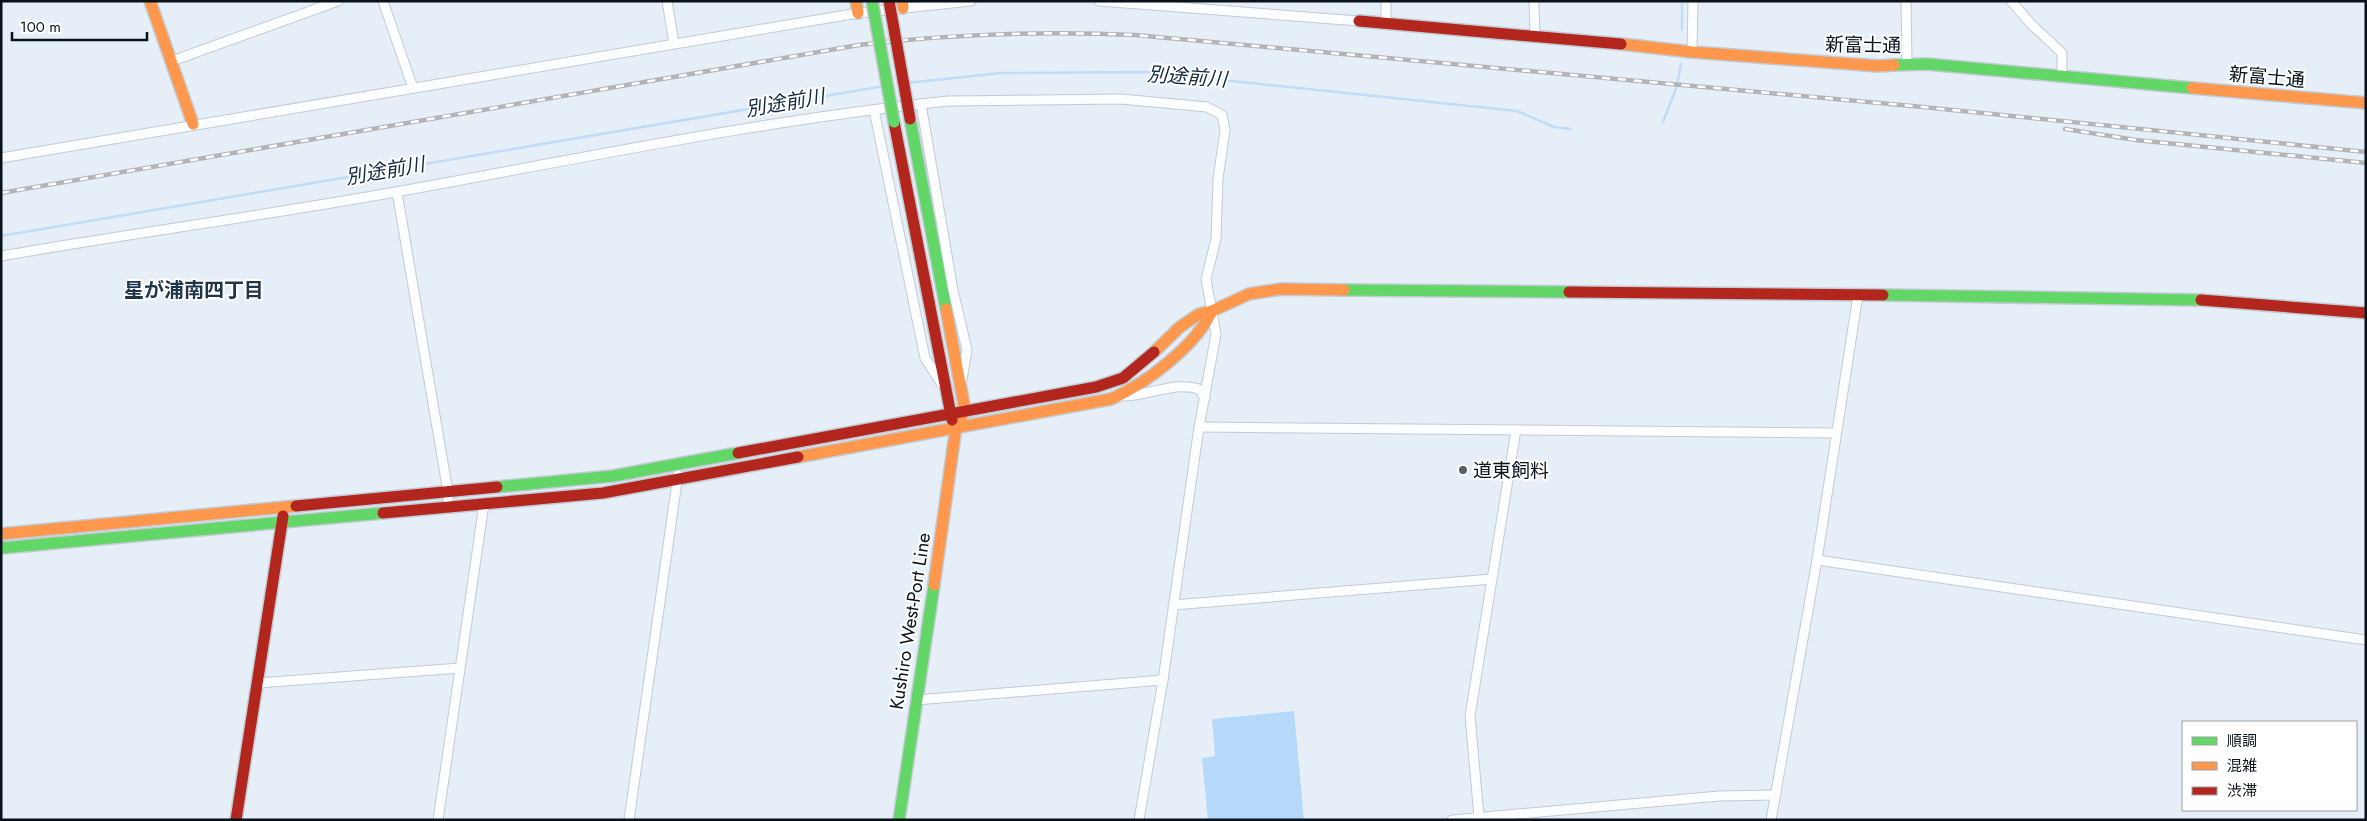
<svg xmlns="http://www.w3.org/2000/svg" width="2367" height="821" viewBox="0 0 2367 821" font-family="Jost,'Noto Sans JP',sans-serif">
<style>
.green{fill:#b6d9fa}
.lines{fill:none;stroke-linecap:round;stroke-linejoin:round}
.stream{stroke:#c0dcf7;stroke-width:2.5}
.street-casing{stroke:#c2cbd4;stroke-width:11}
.fast-casing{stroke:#c2cbd4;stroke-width:14}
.slow-casing{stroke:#c2cbd4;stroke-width:14}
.jam-casing{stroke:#c2cbd4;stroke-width:14}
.street{stroke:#fbfdfe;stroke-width:9}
.fast{stroke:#63d668;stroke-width:11}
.slow{stroke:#ff974d;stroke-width:11}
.jam{stroke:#b3261e;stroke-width:11}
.rail-casing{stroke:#b2b4b7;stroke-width:4.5}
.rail{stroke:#fff;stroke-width:2.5;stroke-dasharray:8;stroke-linecap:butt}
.fast-bridge-casing{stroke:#c2cbd4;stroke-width:14;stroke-linecap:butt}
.jam-bridge-casing{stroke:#c2cbd4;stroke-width:14;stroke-linecap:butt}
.fast-bridge{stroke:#63d668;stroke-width:11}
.jam-bridge{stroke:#b3261e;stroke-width:11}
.poi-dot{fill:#565f68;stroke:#fff;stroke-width:2}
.labels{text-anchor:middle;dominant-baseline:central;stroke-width:4;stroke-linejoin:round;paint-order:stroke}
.street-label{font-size:19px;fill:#09121b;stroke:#fff}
.poi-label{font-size:19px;fill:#09121b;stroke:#fff;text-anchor:start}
.water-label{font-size:20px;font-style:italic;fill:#112b42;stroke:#fff}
.neighbourhood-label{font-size:20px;font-weight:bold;fill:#1f354a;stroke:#fff}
</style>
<rect width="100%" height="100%" fill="#e6eff8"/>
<path class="green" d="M1294,711L1304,820H1208L1202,758L1215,756L1212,719Z"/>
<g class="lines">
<g class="stream">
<path d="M1682,30V1"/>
<path d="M907,83L1001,73L1145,72L1517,111L1554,127L1571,129"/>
<path d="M1663,122L1677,86L1681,64"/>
<path d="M1,236L884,86"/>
</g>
<defs>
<g id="street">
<path d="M383,1L413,88"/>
<path d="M667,1L674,43"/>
<path d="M1099,1L1359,21"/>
<path d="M1386,1V22"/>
<path d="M1534,1L1535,35"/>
<path d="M1906,1L1907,63"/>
<path d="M2011,1L2031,24L2062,53V75"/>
<path d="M1692,52L1693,1"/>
<path d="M172,61L338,1"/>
<path d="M921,104L953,290L967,350L962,380"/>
<path d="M874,110L925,358L941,383"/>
<path d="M1,158L858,13L971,1"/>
<path d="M397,192L448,492V507"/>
<path d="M1,256C134,233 268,215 401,191C583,158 764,120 948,101L1121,99L1207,107L1222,115L1225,130L1218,179L1216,239L1206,279L1216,334L1199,427L1163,680L1139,820"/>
<path d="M1122,396C1148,396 1175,381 1199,389L1205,398"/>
<path d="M1199,427L1836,433"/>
<path d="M1817,560L2366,640"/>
<path d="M1173,605L1492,579"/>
<path d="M258,683L460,668"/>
<path d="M916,700L1163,680"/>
<path d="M1479,817L1470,716L1516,430"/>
<path d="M438,820L484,504"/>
<path d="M629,820L678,475"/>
<path d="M1452,820L1719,796L1776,795"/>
<path d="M1771,820L1817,560L1858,295"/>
</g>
<g id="fast">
<path d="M1894,65L1927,64L2192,88"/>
<path d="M910,119L946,309"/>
<path d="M1344,290L1569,292"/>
<path d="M1883,295L2201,300"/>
<path d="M497,487L613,476L738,453"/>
<path d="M1,548L383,513"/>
<path d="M899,820L934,585"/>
</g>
<g id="slow">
<path d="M150,1L193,124"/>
<path d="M856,1L858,13"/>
<path d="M902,1L903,8"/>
<path d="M1621,44L1692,52L1878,66L1894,65"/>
<path d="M2192,88L2366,103"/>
<path d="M1154,352L1180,327L1199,314L1212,311L1249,294L1281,289L1344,290"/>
<path d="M798,457L1111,399C1146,384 1196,345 1212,311"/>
<path d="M1,534L296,506"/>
<path d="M934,585L956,427L965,410L946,309"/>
</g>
<g id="jam">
<path d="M1359,21L1621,44"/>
<path d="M894,122L952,420"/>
<path d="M1569,292L1883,295"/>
<path d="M2201,300L2366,313"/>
<path d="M738,453L1096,387L1123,378L1154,352"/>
<path d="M296,506L497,487"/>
<path d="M383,513L603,493L798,457"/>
<path d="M236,820L283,516"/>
</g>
</defs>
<use href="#street" class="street-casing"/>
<use href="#fast" class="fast-casing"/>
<use href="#slow" class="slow-casing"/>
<use href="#jam" class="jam-casing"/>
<use href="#street" class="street"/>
<use href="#fast" class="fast"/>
<use href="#slow" class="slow"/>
<use href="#jam" class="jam"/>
<defs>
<g id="rail">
<path d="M2065,129L2136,140L2366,163"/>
<path d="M1,193L859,45C950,34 1043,31 1135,35L1923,107L2366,152"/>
</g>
</defs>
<use href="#rail" class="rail-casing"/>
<use href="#rail" class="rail"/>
<defs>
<path id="fast-bridge" d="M872,1L894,122"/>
<path id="jam-bridge" d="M889,1L910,119"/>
</defs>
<use href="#fast-bridge" class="fast-bridge-casing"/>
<use href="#jam-bridge" class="jam-bridge-casing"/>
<use href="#fast-bridge" class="fast-bridge"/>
<use href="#jam-bridge" class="jam-bridge"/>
</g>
<circle class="poi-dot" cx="1463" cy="470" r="5"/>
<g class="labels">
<g class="street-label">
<text transform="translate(1863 45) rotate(1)">新富士通</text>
<text transform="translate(2267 77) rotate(5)">新富士通</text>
<text transform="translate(910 621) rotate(-81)">Kushiro West-Port Line</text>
</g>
<g class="poi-label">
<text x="1473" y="470">道東飼料</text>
</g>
<g class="water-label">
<text transform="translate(1187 77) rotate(4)">別途前川</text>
<text transform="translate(785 103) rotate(-10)">別途前川</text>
<text transform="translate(385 171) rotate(-10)">別途前川</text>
</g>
<g class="neighbourhood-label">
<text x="194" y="290">星が浦南四丁目</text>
</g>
</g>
<rect width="2367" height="821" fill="none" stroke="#09121b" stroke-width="5"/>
<rect x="2182" y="721" width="175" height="90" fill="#ffffff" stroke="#9da0a4"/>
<rect x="2192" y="737" width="25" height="8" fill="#63d668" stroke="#9da0a4"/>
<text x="2227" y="746" font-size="15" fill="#09121b">順調</text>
<rect x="2192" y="762" width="25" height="8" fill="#ff974d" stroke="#9da0a4"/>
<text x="2227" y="771" font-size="15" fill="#09121b">混雑</text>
<rect x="2192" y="787" width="25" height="8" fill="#b3261e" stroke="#9da0a4"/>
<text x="2227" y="796" font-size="15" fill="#09121b">渋滞</text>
<path d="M12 32v8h135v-8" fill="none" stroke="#09121b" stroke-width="2.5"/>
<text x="20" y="32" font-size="15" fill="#09121b" stroke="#ffffff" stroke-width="4" paint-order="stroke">100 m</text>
</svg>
